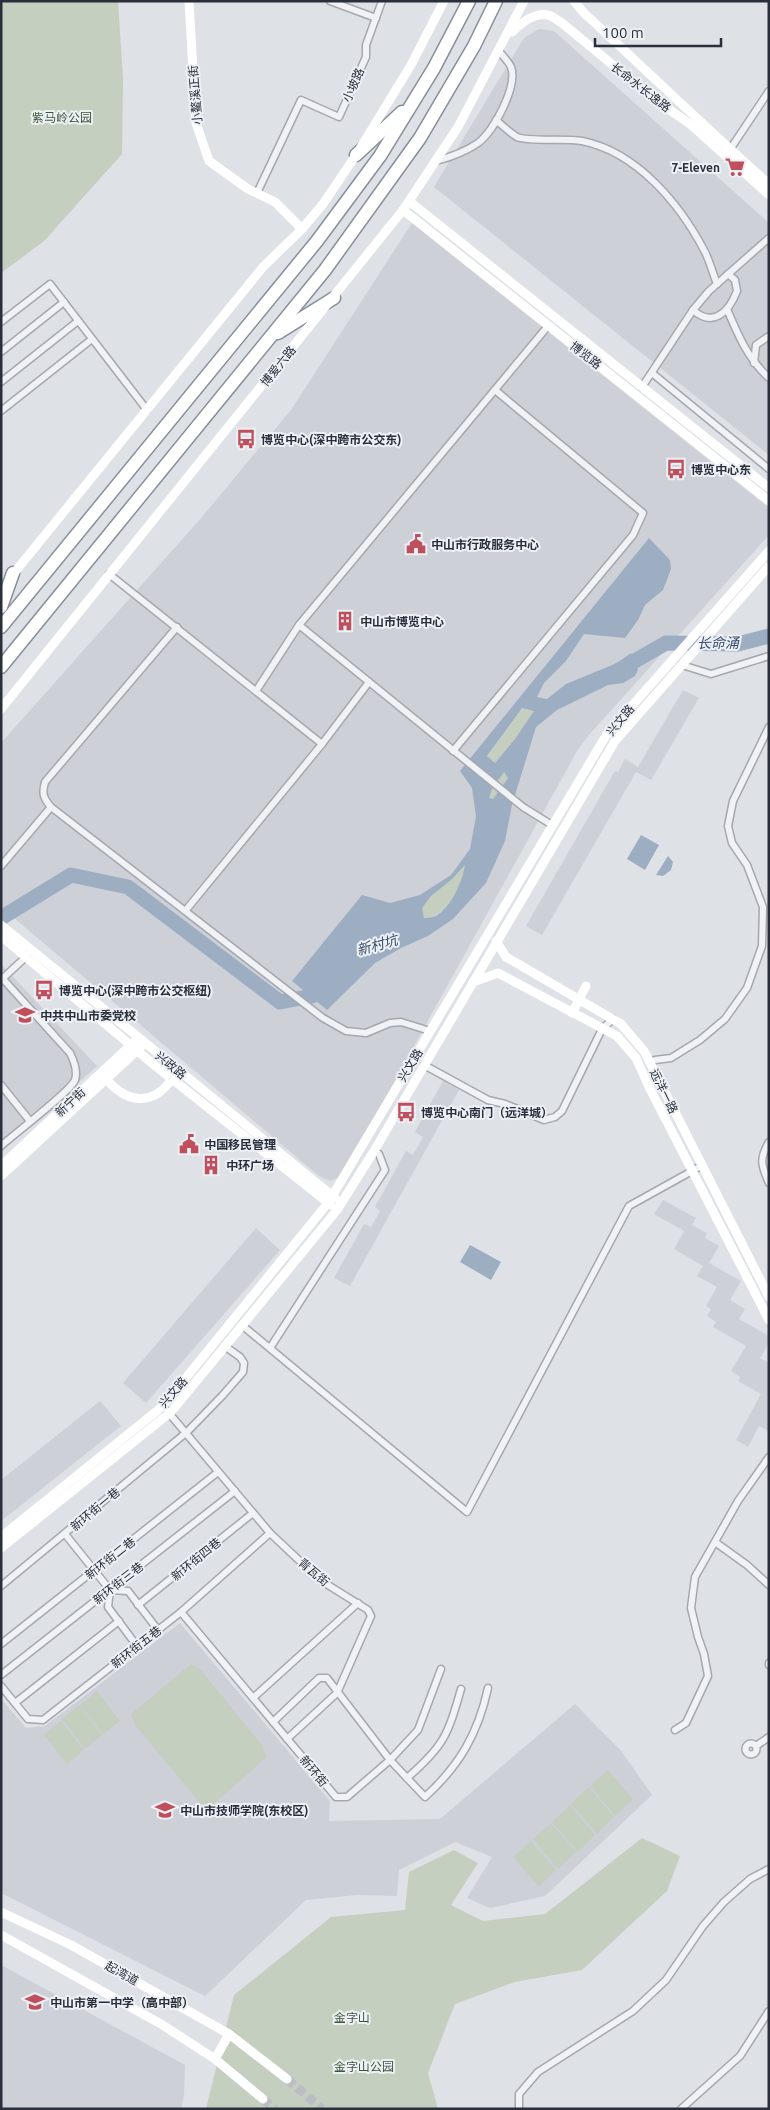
<svg xmlns="http://www.w3.org/2000/svg" width="770" height="2110" viewBox="0 0 770 2110" font-family="Ubuntu,'Noto Sans SC',sans-serif">
<style>
.built{fill:#cdd0d7}
.green{fill:#c4cfc0}
.water{fill:#9daec3;fill-rule:evenodd}
.lines{fill:none;stroke-linecap:round;stroke-linejoin:round}
.river{stroke:#9daec3;stroke-width:15}
.secondary-tunnel{stroke:#babdc4;stroke-width:9;stroke-dasharray:9 4.5;stroke-linecap:butt}
.street-casing{stroke:#a4a8af;stroke-width:9}
.highway-casing{stroke:#878f9b;stroke-width:15}
.street{stroke:#f0f2f5;stroke-width:6}
.secondary{stroke:#fff;stroke-width:9}
.highway{stroke:#fff;stroke-width:12}
.labels{text-anchor:middle;dominant-baseline:central;stroke-width:4;stroke-linejoin:round;paint-order:stroke}
.street-label{font-size:12px;fill:#292f3b;stroke:#edf0f4}
.park-label{font-size:12px;fill:#3d5538;stroke:#edf0f4}
.poi-label{font-size:12px;font-weight:bold;fill:#292f3b;stroke:#edf0f4;text-anchor:start}
.water-label{font-size:14px;font-style:italic;fill:#384d6b;stroke:#edf0f4}
</style>
<rect width="100%" height="100%" fill="#dee1e6"/>
<g class="built">
<path d="M539,29L554,31L769,223V455L434,187L524,38Z"/>
<path d="M412,223L769,508V535L588,736L577,751L361,1142L339,1177L331,1181L319,1176L1,907V743L202,517L291,410Z"/>
<path d="M683,690L699,698L651,780L636,772L542,935L526,926L615,771L618,772L625,759L638,767Z"/>
<path d="M1,964L97,1066L1,1152Z"/>
<path d="M443,1081L459,1090L350,1286L334,1278L364,1224L371,1227L380,1211L375,1207L406,1151L413,1155L423,1137L415,1132Z"/>
<path d="M663,1200L696,1218L692,1225L707,1233L705,1238L719,1246L709,1263L741,1281L730,1300L745,1309L739,1319L769,1336V1343L760,1358L769,1363V1431L759,1426L748,1447L736,1440L761,1394L738,1381L740,1377L731,1371L746,1346L713,1327L716,1322L707,1316L711,1309L706,1306L717,1287L697,1276L703,1266L674,1249L684,1231L654,1214Z"/>
<path d="M256,1228L280,1250L146,1403L123,1383Z"/>
<path d="M100,1401L121,1426L1,1521V1480Z"/>
<path d="M180,1623L330,1801L329,1821L440,1819L575,1704L622,1752L652,1795L545,1896L490,1908L467,1898L492,1857L455,1842L399,1870L397,1896L357,1895L306,1900L205,1996L1,1893V1699L26,1728L45,1726Z"/>
<path d="M1,1965L185,2065L184,2095L181,2109H1Z"/>
</g>
<g class="green">
<path d="M1,1H118L123,80L122,154L44,241L1,273Z"/>
<path d="M522,708L534,711L515,739L495,763L487,757Z"/>
<path d="M504,772L508,777L493,799L489,798L492,789Z"/>
<path d="M466,864C460,887 450,913 424,919L421,908C434,891 452,880 466,864Z"/>
<path d="M191,1664L200,1669L262,1745L267,1757L209,1808L200,1803L135,1725L131,1714Z"/>
<path d="M97,1691L120,1721L103,1734L80,1705Z"/>
<path d="M79,1705L102,1735L85,1749L62,1719Z"/>
<path d="M61,1721L84,1750L67,1764L44,1735Z"/>
<path d="M608,1770L633,1799L615,1816L590,1786Z"/>
<path d="M589,1787L614,1817L597,1834L571,1804Z"/>
<path d="M570,1805L595,1835L578,1852L552,1822Z"/>
<path d="M551,1823L576,1852L558,1869L533,1839Z"/>
<path d="M642,1838L680,1856L667,1891L582,1970L515,1982L455,2004L428,2073L438,2109H206L234,1995L331,1917L405,1910L409,1872L454,1850L478,1863L451,1905L483,1921L545,1914Z"/>
<path d="M531,1841L556,1870L539,1887L513,1857Z"/>
</g>
<g class="water">
<path d="M649,538L670,560L671,569L663,590L645,605L638,620L625,638L584,634L566,661L544,683L537,697L547,699L566,684L617,663L631,653L638,670L635,676L623,683L608,685L557,710L536,727L512,805L505,841L486,883L453,919L428,936L401,948L375,963L327,1010L292,981L362,895L390,903L420,895L451,875L470,849L476,816L472,788L460,771ZM522,708L534,711L515,739L495,763L487,756ZM504,772L508,778L493,799L489,798L492,789ZM465,865C462,882 452,906 436,916C433,917 428,918 424,918L422,908L431,896L451,880Z"/>
<path d="M641,835L659,845L645,870L627,859Z"/>
<path d="M668,856L673,862L671,870L663,876L656,875Z"/>
<path d="M470,1245L501,1262L491,1280L460,1262Z"/>
</g>
<g class="lines">
<g class="river">
<path d="M619,670L666,643L738,644L769,636"/>
<path d="M1,918L71,875L128,887L280,1002L312,996L323,982"/>
</g>
<g class="secondary-tunnel">
<path d="M287,2079L322,2109"/>
<path d="M263,2099L275,2109"/>
</g>
<defs>
<g id="street">
<path d="M330,1L376,18"/>
<path d="M496,120C503,126 510,133 517,137C527,142 567,138 582,141C637,152 680,204 705,252C710,262 713,274 717,284"/>
<path d="M729,151L769,91"/>
<path d="M436,161C451,157 465,152 478,143C494,131 518,86 511,67C508,61 502,55 499,51"/>
<path d="M257,193L301,100L339,117L366,57V45L382,1"/>
<path d="M727,309C738,335 748,359 769,378"/>
<path d="M693,310C713,328 729,312 737,291L735,280L728,274"/>
<path d="M1,322L50,284L147,410"/>
<path d="M1,352L64,302"/>
<path d="M754,363L756,345L769,336"/>
<path d="M652,373L769,469"/>
<path d="M1,382L78,321"/>
<path d="M642,387L693,310L709,291L769,238"/>
<path d="M1,411L92,339"/>
<path d="M109,574L322,744"/>
<path d="M299,625L523,807L552,825"/>
<path d="M682,665L711,674L769,656"/>
<path d="M256,691L299,625L548,326"/>
<path d="M453,751L633,535L643,513L495,390"/>
<path d="M51,807L323,1018L346,1031L366,1033L390,1023L401,1022L430,1031"/>
<path d="M1,866L51,807C43,798 42,793 45,782L177,627"/>
<path d="M186,910L322,744L369,682"/>
<path d="M1,980L28,955"/>
<path d="M655,1060L671,1058L700,1040L725,1019L747,988L762,946L763,907L747,865L732,843L728,826L733,801L769,727"/>
<path d="M424,1065L488,1100L505,1104L544,1120L555,1117L562,1111L602,1029L613,1019"/>
<path d="M1,1085L30,1121"/>
<path d="M769,1142C759,1159 761,1165 769,1183"/>
<path d="M1,1146C14,1134 70,1092 75,1080C78,1071 74,1061 70,1053L3,979"/>
<path d="M243,1326L467,1512L629,1206L701,1166"/>
<path d="M270,1348L385,1170L379,1154L374,1151"/>
<path d="M163,1406L270,1533L320,1580L368,1610L371,1616L337,1693L287,1739"/>
<path d="M65,1534L110,1590L108,1607L137,1646"/>
<path d="M715,1542L747,1565L769,1585"/>
<path d="M1,1586L187,1432L222,1396L243,1372L244,1363L240,1357L226,1347"/>
<path d="M110,1590L128,1591L158,1630"/>
<path d="M138,1605L253,1513"/>
<path d="M181,1612L336,1797H347L390,1760L418,1730L441,1669"/>
<path d="M1,1644L218,1472"/>
<path d="M769,1663V1665"/>
<path d="M1,1675L235,1491"/>
<path d="M1,1686L28,1719L43,1720L181,1612L270,1533"/>
<path d="M253,1698L358,1603"/>
<path d="M15,1703L119,1621"/>
<path d="M273,1722L319,1678H327L390,1760L425,1797C459,1766 478,1734 488,1688"/>
<path d="M675,1730L686,1723L708,1676L704,1654L698,1637L691,1608L695,1577L738,1501L769,1457"/>
<circle cx="751" cy="1749" r="5.5"/>
<path d="M756,1746L769,1737"/>
<path d="M407,1778C444,1746 448,1735 461,1689"/>
<path d="M519,2109V2094L538,2072L633,2011L666,1980L703,1926L724,1902L750,1879L769,1869"/>
<path d="M681,2109L740,2056L769,2011"/>
</g>
<g id="highway">
<path d="M356,155L402,112"/>
<path d="M278,333L334,298"/>
<path d="M1,607L13,573"/>
<path d="M1,627L317,241L380,156L434,68L469,1"/>
<path d="M1,667L325,270L420,138L474,46L496,1"/>
</g>
</defs>
<use href="#street" class="street-casing"/>
<use href="#highway" class="highway-casing"/>
<use href="#street" class="street"/>
<g class="secondary">
<path d="M189,1L196,123L209,161L248,189L275,202L302,229"/>
<path d="M574,1L584,13C646,70 706,128 769,184"/>
<path d="M512,32C521,23 534,12 548,15C553,16 558,21 562,23L654,99L690,124L769,195"/>
<path d="M409,201L769,488"/>
<path d="M403,210L769,501"/>
<path d="M10,578L263,267L302,229L323,204L356,155L411,65L444,1"/>
<path d="M1,709L403,210L458,127L524,1"/>
<path d="M1,925L335,1198"/>
<path d="M1,936L153,1064L331,1205"/>
<path d="M496,941L506,957L621,1024L644,1051L769,1297"/>
<path d="M473,982L498,973L617,1036L636,1058L649,1087L769,1320"/>
<path d="M572,1013L586,986"/>
<path d="M106,1079C127,1103 152,1107 172,1079"/>
<path d="M1,1166L134,1042"/>
<path d="M1,1176L141,1047"/>
<path d="M1,1537L163,1406L328,1203L607,734L769,551"/>
<path d="M1,1548L171,1412L337,1210L374,1151L615,741L769,566"/>
<path d="M1,1912L71,1945L229,2034L287,2079"/>
<path d="M1,1935L161,2024L215,2059L263,2099"/>
<path d="M215,2059L229,2034"/>
</g>
<use href="#highway" class="highway"/>
</g>
<defs>
<symbol id="supermarket-bare" viewBox="-9 -9 18 18"><path d="M-6-5.5h2.5l.6 2H6L4.5 2H-2.5L-4.4-4H-6ZM-1.5 3.2a1.3 1.3 0 1 0 .1 0ZM3 3.2a1.3 1.3 0 1 0 .1 0Z" fill="#bf4f5d" stroke="#edf0f4" stroke-width="2.5" paint-order="stroke"/></symbol>
<symbol id="bus-bare" viewBox="-9 -9 18 18"><path d="M-5-6H5V4H4V6H2V4H-2V6H-4V4H-5ZM-3.5-4V0h7V-4ZM-3.5 1.2v1.5H-2V1.2ZM2 1.2v1.5H3.5V1.2Z" fill="#bf4f5d" stroke="#edf0f4" stroke-width="2.5" paint-order="stroke"/></symbol>
<symbol id="civic-bare" viewBox="-9 -9 18 18"><path d="M-.6-6.5H3V-4.5H.6V-3L4-1V1h2V6H-6V1h2V-1L-.6-3ZM-1.2 2.5V6h2.4V2.5Z" fill="#bf4f5d" stroke="#edf0f4" stroke-width="2.5" paint-order="stroke"/></symbol>
<symbol id="building-bare" viewBox="-9 -9 18 18"><path d="M-4-6H4V6H1V3H-1V6H-4ZM-2.5-4.3h1.7v1.8h-1.7ZM.8-4.3h1.7v1.8H.8ZM-2.5-1h1.7V.8h-1.7ZM.8-1h1.7V.8H.8Z" fill="#bf4f5d" stroke="#edf0f4" stroke-width="2.5" paint-order="stroke"/></symbol>
<symbol id="school-bare" viewBox="-9 -9 18 18"><path d="M0-5L7-2L0 1L-7-2ZM-4 1L0 2.5L4 1V4Q0 6-4 4Z" fill="#bf4f5d" stroke="#edf0f4" stroke-width="2.5" paint-order="stroke"/></symbol>
<symbol id="university-bare" viewBox="-9 -9 18 18"><path d="M0-5L7-2L0 1L-7-2ZM-4 1L0 2.5L4 1V4Q0 6-4 4Z" fill="#bf4f5d" stroke="#edf0f4" stroke-width="2.5" paint-order="stroke"/></symbol>
</defs>
<g fill-rule="evenodd">
<use href="#supermarket-bare" x="721" y="153" width="28" height="28"/>
<use href="#bus-bare" x="232" y="425" width="28" height="28"/>
<use href="#bus-bare" x="662" y="455" width="28" height="28"/>
<use href="#civic-bare" x="402" y="530" width="28" height="28"/>
<use href="#building-bare" x="331" y="607" width="28" height="28"/>
<use href="#bus-bare" x="30" y="976" width="28" height="28"/>
<use href="#school-bare" x="11" y="1001" width="28" height="28"/>
<use href="#bus-bare" x="392" y="1098" width="28" height="28"/>
<use href="#civic-bare" x="175" y="1130" width="28" height="28"/>
<use href="#building-bare" x="197" y="1151" width="28" height="28"/>
<use href="#university-bare" x="151" y="1796" width="28" height="28"/>
<use href="#school-bare" x="21" y="1988" width="28" height="28"/>
</g>
<g class="labels">
<g class="street-label">
<text transform="translate(353 85) rotate(-66)">小坡路</text>
<text transform="translate(641 87) rotate(38)">长命水长逸路</text>
<text transform="translate(195 95) rotate(-95)">小鳌溪正街</text>
<text transform="translate(586 355) rotate(38)">博览路</text>
<text transform="translate(278 366) rotate(-51)">博爱六路</text>
<text transform="translate(620 720) rotate(-50)">兴文路</text>
<text transform="translate(171 1065) rotate(39)">兴政路</text>
<text transform="translate(410 1065) rotate(-59)">兴文路</text>
<text transform="translate(664 1091) rotate(64)">远洋一路</text>
<text transform="translate(70 1102) rotate(-43)">新宁街</text>
<text transform="translate(173 1392) rotate(-49)">兴文路</text>
<text transform="translate(95 1509) rotate(-40)">新环街一巷</text>
<text transform="translate(110 1558) rotate(-38)">新环街二巷</text>
<text transform="translate(196 1559) rotate(-39)">新环街四巷</text>
<text transform="translate(314 1572) rotate(40)">青瓦街</text>
<text transform="translate(118 1583) rotate(-38)">新环街三巷</text>
<text transform="translate(136 1647) rotate(-38)">新环街五巷</text>
<text transform="translate(314 1771) rotate(50)">新环街</text>
<text transform="translate(122 1973) rotate(29)">起湾道</text>
</g>
<g class="park-label">
<text x="62" y="117">紫马岭公园</text>
<text x="352" y="2017">金字山</text>
<text x="364" y="2066">金字山公园</text>
</g>
<g class="poi-label">
<text x="720" y="167" text-anchor="end">7-Eleven</text>
<text x="261" y="439">博览中心(深中跨市公交东)</text>
<text x="691" y="469">博览中心东</text>
<text x="431" y="544">中山市行政服务中心</text>
<text x="360" y="621">中山市博览中心</text>
<text x="59" y="990">博览中心(深中跨市公交枢纽)</text>
<text x="40" y="1015">中共中山市委党校</text>
<text x="421" y="1112">博览中心南门（远洋城）</text>
<text x="204" y="1144">中国移民管理</text>
<text x="226" y="1165">中环广场</text>
<text x="180" y="1810">中山市技师学院(东校区)</text>
<text x="50" y="2002">中山市第一中学（高中部）</text>
</g>
<g class="water-label">
<text transform="translate(718 643) rotate(-1)">长命涌</text>
<text transform="translate(377 945) rotate(-16)">新村坑</text>
</g>
</g>
<rect width="770" height="2110" fill="none" stroke="#292f3b" stroke-width="5"/>
<path d="M595 38v8h126v-8" fill="none" stroke="#292f3b" stroke-width="2.5"/>
<text x="602" y="38" font-size="15" fill="#292f3b" stroke="#edf0f4" stroke-width="4" paint-order="stroke">100 m</text>
</svg>
